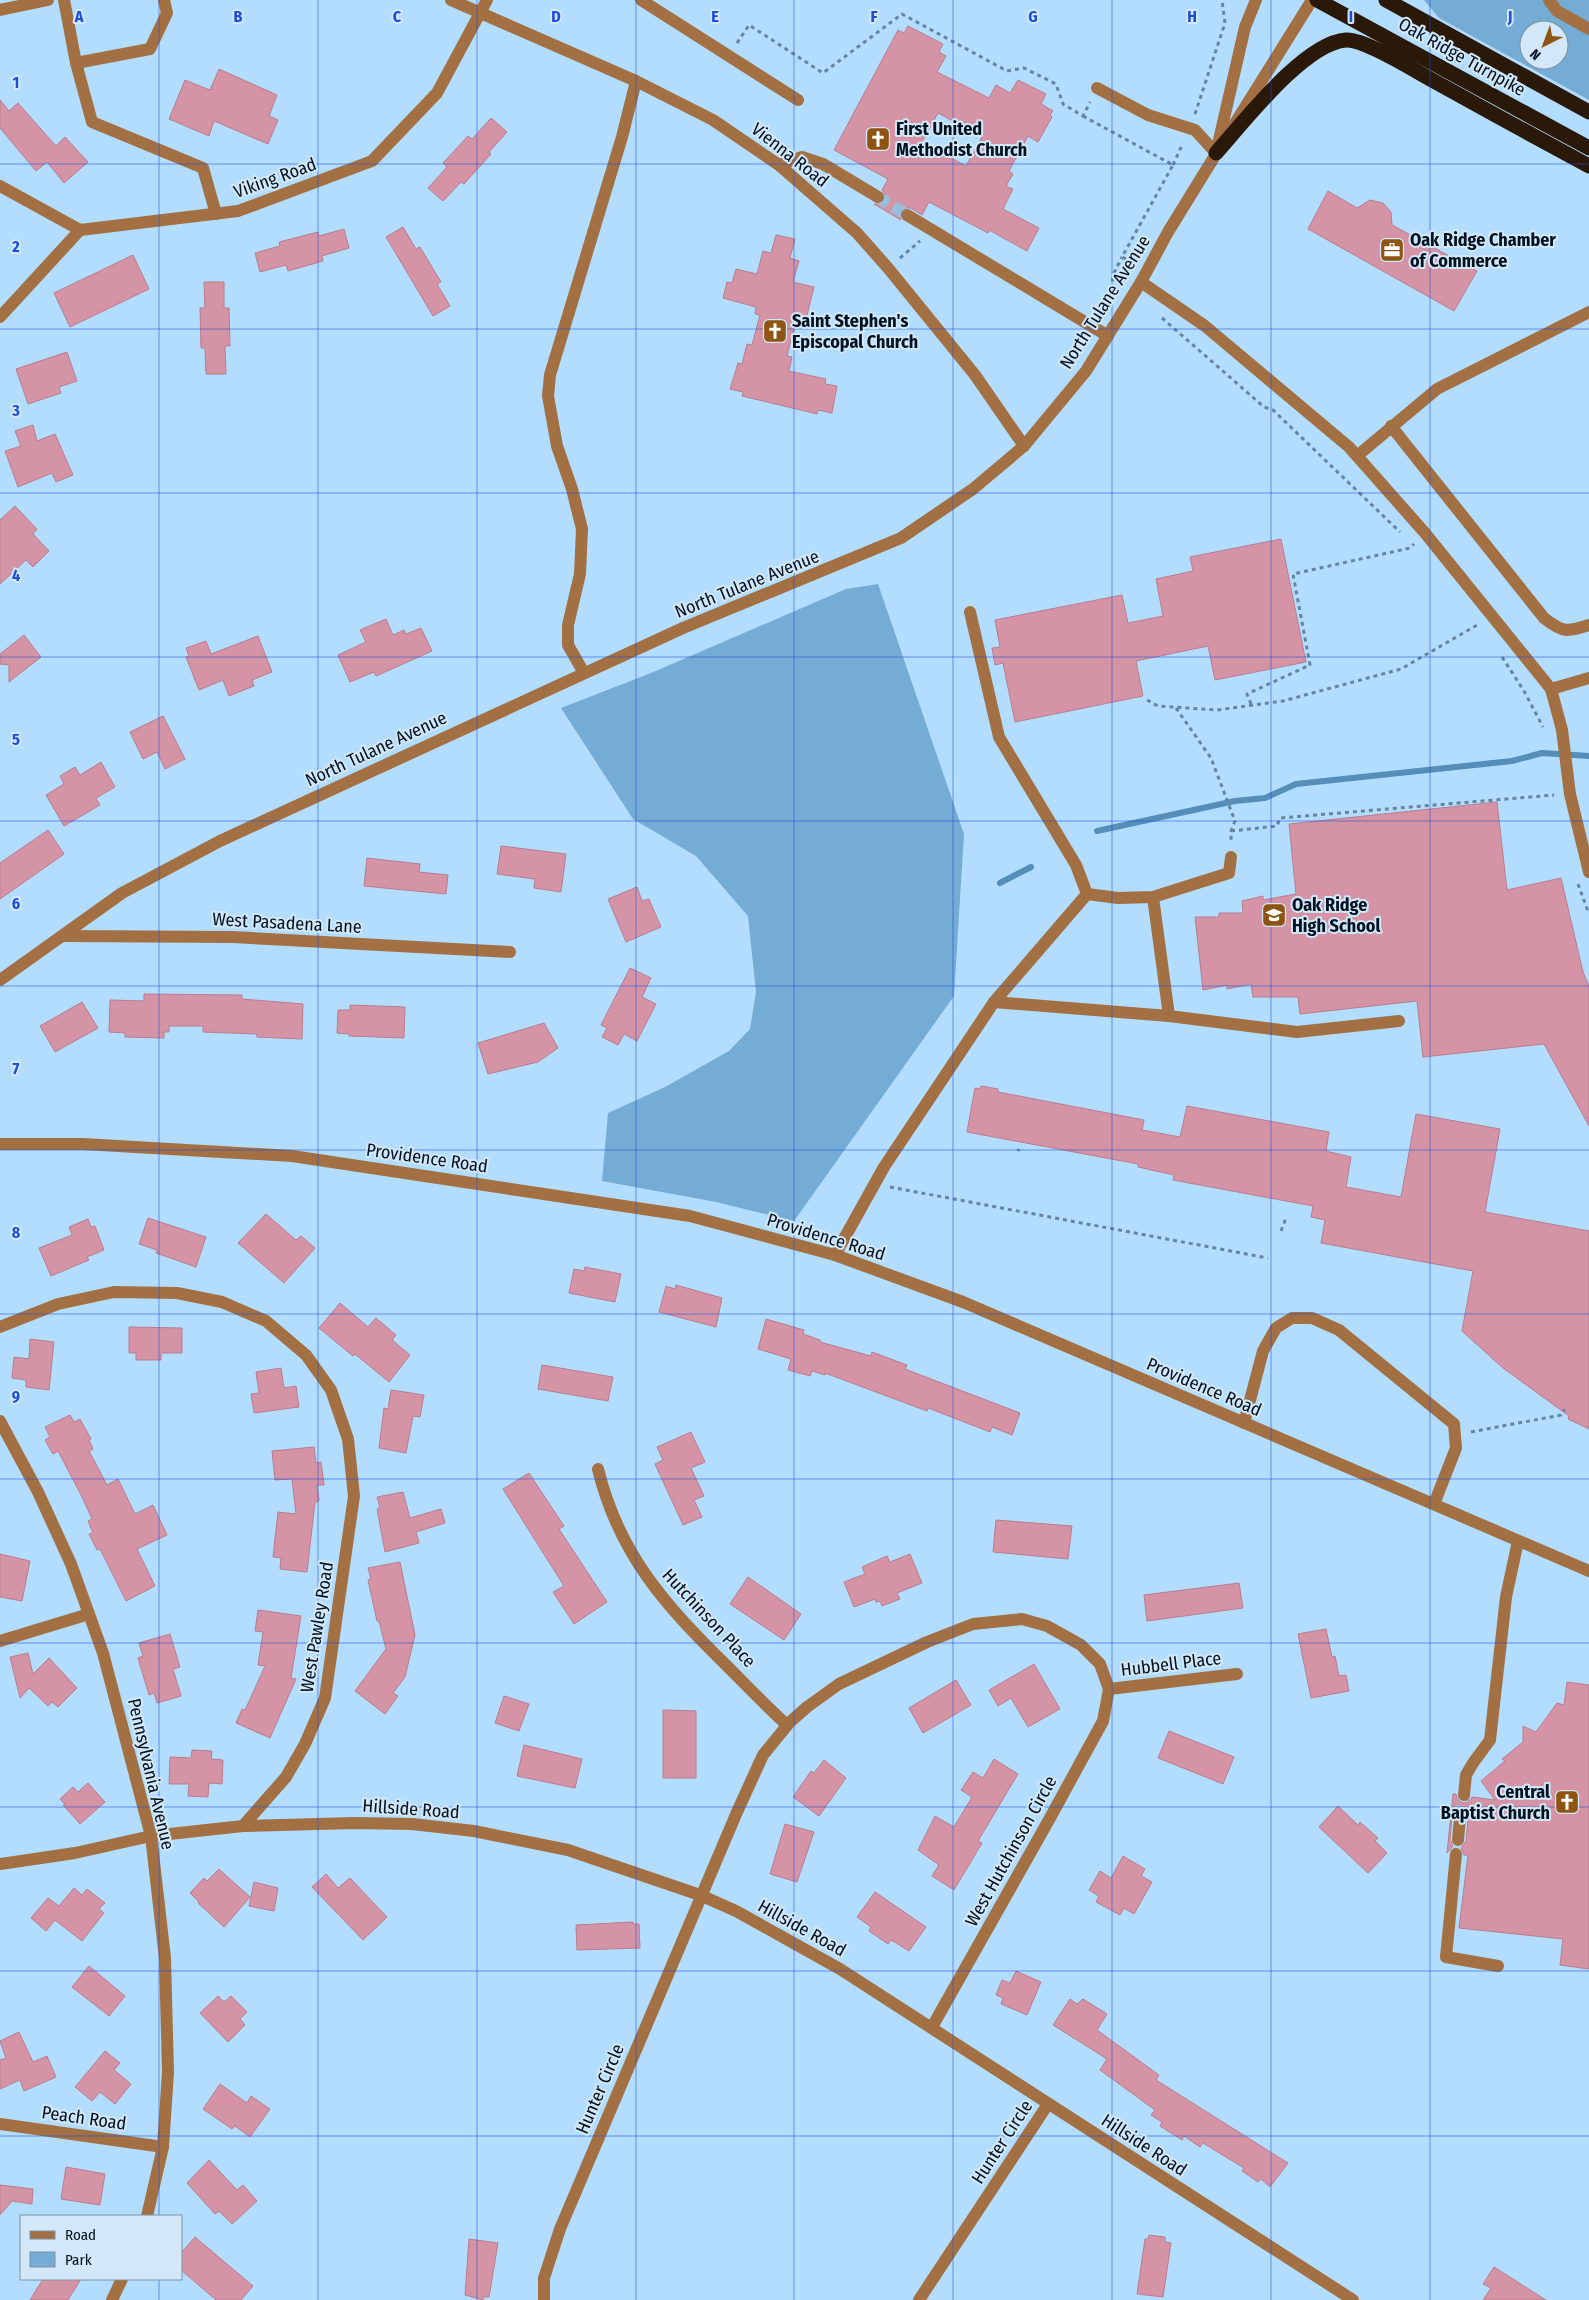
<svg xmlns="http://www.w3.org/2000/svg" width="1589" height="2300" viewBox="0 0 1589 2300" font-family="'Fira Sans Condensed',sans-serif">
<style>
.green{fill:#75acd5;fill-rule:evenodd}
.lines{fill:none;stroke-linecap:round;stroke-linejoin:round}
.stream{stroke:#548eb9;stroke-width:6}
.building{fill:#d494a5;stroke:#ba7c8d;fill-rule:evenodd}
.minor-tunnel{stroke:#97bedd;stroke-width:12;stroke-dasharray:12 6;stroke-linecap:butt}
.path{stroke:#66869e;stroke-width:3;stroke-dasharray:4 4;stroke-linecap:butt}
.minor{stroke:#a27043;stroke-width:12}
.highway{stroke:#2a1808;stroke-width:15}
.grid{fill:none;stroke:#1d4ed8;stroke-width:1;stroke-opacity:0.55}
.labels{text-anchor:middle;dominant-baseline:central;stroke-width:4;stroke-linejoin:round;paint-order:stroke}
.street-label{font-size:18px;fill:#00111f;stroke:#d2e7f8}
.poi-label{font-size:18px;font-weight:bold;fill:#00111f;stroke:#d2e7f8;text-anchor:start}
.grid-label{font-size:16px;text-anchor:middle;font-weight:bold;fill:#1d4ed8;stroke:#d2e7f8;stroke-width:4;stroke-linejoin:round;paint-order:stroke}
</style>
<rect width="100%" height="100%" fill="#b2ddfe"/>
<g class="green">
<path d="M1424,0H1589V100L1439,18ZM1529,30H1559V60H1529Z"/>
<path d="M878,584L964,834L954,996L794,1221L716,1202L602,1181L608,1113L665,1087L729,1051L750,1029L756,992L748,916L696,856L633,819L561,708L651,673L846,589Z"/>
</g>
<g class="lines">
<g class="stream">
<path d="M1097,831L1235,801L1265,798L1296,784L1512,761L1542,753L1589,756"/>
<path d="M1000,883L1031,867"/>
</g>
</g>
<g class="building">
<path d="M908,26L943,44L939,52L946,56L937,72L989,98L996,85L1010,93L1018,80L1046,94L1041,104L1053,111L1050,115L1052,117L1038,142L1028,136L1009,171L1013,174L1006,186L1013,189L1003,209L1039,228L1027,251L989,230L988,233L929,202L922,215L911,208H903L899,214L901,220L874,204H881L885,201V194L882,190L888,179L834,150L898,30L904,33ZM938,113L982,137L966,166L922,142Z"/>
<path d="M219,69L277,95L269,116L278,120L268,144L214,121L209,136L169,119L185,80L210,90Z"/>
<path d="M0,100L9,111L18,103L56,146L65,137L88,162L64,183L47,162L36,171L0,128Z"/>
<path d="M491,118L507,132L489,152L491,154L464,184L461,182L443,201L428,188L447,167L443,163L468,136L472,139Z"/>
<path d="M1328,191L1357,208L1370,200L1383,203L1391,212L1392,225L1477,271L1454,311L1308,229Z"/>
<path d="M403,227L416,249L420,247L441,282L437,284L450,306L433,316L386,237Z"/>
<path d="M344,229L349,248L322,256L323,261L288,271L286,265L260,272L255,253L280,246L279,242L318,232L319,236Z"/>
<path d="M776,235L795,239L790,258L799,261L793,282L814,287L806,319L797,316L787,356L792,357L789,371L826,379L825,384L837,386L832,413L818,410L817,414L742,396L743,392L730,389L738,363L742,364L747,344L752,345L760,315L755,314L756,307L723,298L727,282L732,283L736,269L757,274L763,251L771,253Z"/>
<path d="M133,255L149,289L70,327L54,293Z"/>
<path d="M204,282H224V308H229L230,346H225L226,374H206L205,348H201L200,308H205Z"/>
<path d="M67,352L77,381L59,387L61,393L28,404L16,369Z"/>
<path d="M33,425L37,441L55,434L73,475L56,482L52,473L18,487L5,451L21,446L15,431Z"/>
<path d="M15,506L37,529L33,534L49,551L33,567L26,560L0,584V520Z"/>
<path d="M1281,539L1306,662L1215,680L1208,646L1136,661L1143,696L1015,722L1003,663L995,665L992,648L1000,647L995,620L1122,595L1128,623L1163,616L1156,579L1193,571L1190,557Z"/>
<path d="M386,619L393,635L404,630L406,634L421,628L432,651L376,676L374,672L350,682L338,655L366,642L360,630Z"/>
<path d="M24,635L41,657L9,682V665L0,664V654Z"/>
<path d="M258,636L272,672L252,680L254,686L229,696L223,680L199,690L186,657L189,656L186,648L206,641L211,654Z"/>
<path d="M163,716L185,759L165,769L157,752L143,759L130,732Z"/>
<path d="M101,762L115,787L96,798L100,805L64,826L46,795L64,784L60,776L75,767L80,775Z"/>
<path d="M1497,802L1507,890L1561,878L1583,972L1589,986V1126L1544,1044L1423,1057L1417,1001L1300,1014L1298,997H1253L1251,984L1227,989V985L1203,990L1195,917H1219V913H1243L1242,901L1263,896V900L1296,894L1289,824Z"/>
<path d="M48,830L64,854L0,899V863Z"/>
<path d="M501,846L566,854L561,892L534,888L535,879L497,874Z"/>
<path d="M367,858L420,864L419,872L448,875L446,894L364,886Z"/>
<path d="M637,887L642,901L649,899L661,927L626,942L608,899Z"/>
<path d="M630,968L651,978L642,997L656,1004L637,1041L624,1034L618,1045L602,1037L607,1028L601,1025Z"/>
<path d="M144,994L242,995V999L303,1004L302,1039L257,1037V1034L203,1032V1026H169V1032H164V1038L125,1037V1033L109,1032L110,1000L144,1001Z"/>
<path d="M82,1002L98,1028L55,1052L40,1026Z"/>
<path d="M350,1005L405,1007L404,1038L349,1036V1034L337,1033L338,1010H350Z"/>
<path d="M544,1023L558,1048L538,1062L488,1074L478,1043Z"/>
<path d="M981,1086L998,1089V1092L1144,1120L1142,1130L1180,1137L1187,1106L1329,1132L1326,1151L1351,1157L1346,1187L1401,1197L1416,1114L1500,1129L1485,1212L1589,1231V1429L1568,1419L1569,1416L1503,1368L1462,1331L1473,1271L1321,1243L1325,1220L1311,1217L1313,1206L1173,1180L1174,1175L1138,1167V1164L967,1132L975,1088L980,1089Z"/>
<path d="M266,1214L296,1240L301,1236L315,1248L284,1283L238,1243Z"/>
<path d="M148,1218L206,1237L196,1267L156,1253L157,1250L139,1244Z"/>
<path d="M88,1219L91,1227L95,1226L104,1250L87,1257L89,1260L51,1276L39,1248L72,1235L69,1227Z"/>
<path d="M585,1267L621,1274L615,1302L569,1293L574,1269L584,1271Z"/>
<path d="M676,1285L722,1298L716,1327L659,1312L666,1286L675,1289Z"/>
<path d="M340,1303L368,1327L376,1318L396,1335L392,1340L410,1355L389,1382L355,1354L353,1356L319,1328Z"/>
<path d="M766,1319L804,1330L803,1334L820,1340V1342L871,1356L872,1352L907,1365L905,1369L1020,1413L1012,1435L992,1427L990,1432L928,1408L927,1411L825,1373V1375L812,1371L810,1376L788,1370L791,1359L758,1349Z"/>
<path d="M129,1327L182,1328V1353H161V1360H136V1353H129Z"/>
<path d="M30,1339L54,1342L49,1390L26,1387V1380L12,1378L14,1357L29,1359Z"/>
<path d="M542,1365L613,1377L608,1401L538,1389Z"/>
<path d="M281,1368L284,1388L296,1386L299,1407L254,1413L251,1394L259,1393L256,1372Z"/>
<path d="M391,1390L424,1395L420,1417L413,1416L406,1453L379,1448L384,1408L388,1409Z"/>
<path d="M70,1415L74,1422L80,1419L91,1439L89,1440L93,1449L89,1451L107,1485L118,1479L135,1514L153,1505L167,1535L137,1549L155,1586L126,1601L100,1549L97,1550L89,1534L93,1533L88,1521L92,1519L82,1497L58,1451L53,1454L45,1440L50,1437L45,1427Z"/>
<path d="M691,1432L705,1462L691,1468L704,1496L694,1500L702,1517L683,1525L655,1464L663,1460L657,1447Z"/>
<path d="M314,1447L316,1463L321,1462L324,1485H317L319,1501L315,1502L307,1572L280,1569L281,1558L273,1557L278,1512L296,1514L292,1479L275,1480L272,1451Z"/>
<path d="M529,1473L564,1526L559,1529L607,1602L574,1624L553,1592L564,1586L503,1489Z"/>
<path d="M403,1492L410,1518L441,1509L445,1523L416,1532L419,1543L385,1552L377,1509L380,1508L377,1497Z"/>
<path d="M996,1520L1072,1526L1068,1559L993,1552Z"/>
<path d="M0,1554L30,1561L22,1601L0,1597Z"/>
<path d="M910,1554L922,1583L897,1593L900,1599L882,1606L880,1601L876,1602L875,1599L854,1607L844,1582L865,1574L862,1567L887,1556L890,1562Z"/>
<path d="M400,1562L415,1635L405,1677L393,1693L398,1696L385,1714L355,1691L386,1649L379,1621H377L368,1580L371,1579L368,1568Z"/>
<path d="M748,1577L801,1614L784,1640L730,1604Z"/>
<path d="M1239,1583L1243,1608L1147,1621L1144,1595Z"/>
<path d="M258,1610L301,1616L291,1678L296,1679L270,1738L236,1723L242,1709L245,1710L265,1666L258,1665L263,1632L255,1631Z"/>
<path d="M1326,1629L1332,1657L1335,1656L1339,1676L1346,1675L1349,1691L1311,1698L1298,1634Z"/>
<path d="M170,1634L180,1667L173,1669L181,1696L157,1703L154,1693L149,1695L138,1658L143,1656L139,1643Z"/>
<path d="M28,1653L33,1674L49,1658L77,1688L58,1707L52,1702L48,1706L29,1688L20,1698L10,1657Z"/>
<path d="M1034,1664L1060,1709L1028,1727L1011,1698L998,1706L989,1690Z"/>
<path d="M956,1680L971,1705L923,1733L909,1708Z"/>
<path d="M1567,1682L1589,1685V1969L1560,1965L1563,1939L1459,1928L1468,1855H1464L1461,1848L1466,1841L1468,1819L1467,1814L1461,1810L1456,1811L1452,1817L1450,1840L1453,1846L1447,1853L1453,1794H1456L1457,1799L1463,1803L1468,1802L1472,1797L1495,1800L1481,1781L1505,1761L1502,1759L1523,1742V1726L1536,1732L1557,1703L1564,1705Z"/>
<path d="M504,1696L529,1704L519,1731L495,1723Z"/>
<path d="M663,1710L696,1711V1778H663Z"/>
<path d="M1169,1731L1234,1757L1223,1784L1158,1758Z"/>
<path d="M524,1745L582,1759L575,1788L517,1776Z"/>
<path d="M192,1750L212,1751L211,1759L223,1760L222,1784L209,1783L208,1797L188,1796L189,1784H169L170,1757L191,1758Z"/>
<path d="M994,1759L1018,1774L978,1841L982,1843L954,1890L932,1876L939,1865L918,1850L935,1816L954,1827L972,1797L961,1790L973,1772L983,1778Z"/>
<path d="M824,1760L846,1778L819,1816L793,1797L811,1771L814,1773Z"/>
<path d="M88,1783L105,1802L80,1824L63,1805L65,1804L60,1799L73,1787L78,1792Z"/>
<path d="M1338,1806L1358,1825L1360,1822L1378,1838L1375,1841L1387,1853L1368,1873L1319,1827Z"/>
<path d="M785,1824L814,1832L797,1882L770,1874Z"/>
<path d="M1123,1856L1145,1869L1141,1876L1152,1882L1134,1914L1124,1908L1120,1915L1096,1902L1099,1896L1089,1890L1100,1871L1111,1878Z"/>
<path d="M219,1869L250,1897L224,1927L198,1903L199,1902L190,1893L204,1878L207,1881Z"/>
<path d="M326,1874L338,1888L350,1878L387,1917L363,1940L312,1887Z"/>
<path d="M254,1882L278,1888L274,1911L249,1906Z"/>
<path d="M74,1888L82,1895L87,1889L105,1903L99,1909L104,1913L82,1941L55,1920L46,1931L31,1918L48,1898L59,1906Z"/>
<path d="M875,1892L926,1927L909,1951L891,1940L888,1944L869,1931L871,1927L857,1917Z"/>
<path d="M633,1922V1924H639L640,1948L577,1950L576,1925Z"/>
<path d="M89,1966L125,1996L109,2016L72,1987Z"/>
<path d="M1016,1971L1041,1982L1027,2015L1001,2004L1003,1998L996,1995L1002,1980L1010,1983Z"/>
<path d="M218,1996L224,2002L231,1996L247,2012L240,2019L245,2025L228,2042L200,2013Z"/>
<path d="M1070,1999L1077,2004L1083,1999L1107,2014L1097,2030L1159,2075L1156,2080L1288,2163L1270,2187L1261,2179L1258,2182L1242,2171L1244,2168L1203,2143L1200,2147L1184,2136L1182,2140L1160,2126L1162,2122L1151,2115L1155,2110L1100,2070L1107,2059L1053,2025Z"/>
<path d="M19,2032L33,2062L47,2056L56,2077L24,2091L20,2080L0,2089V2060L6,2058L0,2041Z"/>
<path d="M105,2051L120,2063L114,2070L131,2084L115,2104L100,2092L92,2101L75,2087Z"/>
<path d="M220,2084L247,2103L251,2096L270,2109L250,2137L235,2126L232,2129L203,2109Z"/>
<path d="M209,2160L237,2190L243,2185L257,2201L232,2224L219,2211L215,2214L187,2183Z"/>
<path d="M66,2167L105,2174L100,2205L61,2199Z"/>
<path d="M0,2185L33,2189L32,2204L12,2201L0,2215Z"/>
<path d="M1149,2235L1165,2237V2242L1171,2243L1163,2297L1137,2294L1145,2239H1148Z"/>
<path d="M195,2237L253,2286L241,2300H216L181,2270V2253Z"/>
<path d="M469,2239L498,2243L489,2297H483V2300L465,2295Z"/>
<path d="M1494,2267L1546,2300H1483L1491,2288L1483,2284Z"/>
<path d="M43,2279H81L68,2300H30Z"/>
</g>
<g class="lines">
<g class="minor-tunnel">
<path d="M878,197L907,215"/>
<path d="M1460,1818L1464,1795"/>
</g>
<g class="path">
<path d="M737,43L749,25L823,73L902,14L1007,71L1024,68L1056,84L1063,104L1083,116L1090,102"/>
<path d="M1195,114L1225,23L1222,0"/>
<path d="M1083,116L1173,165L1122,257L1133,263"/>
<path d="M1173,165L1183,143"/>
<path d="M900,258L920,241"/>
<path d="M1112,289L1113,275L1122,257"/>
<path d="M1162,318L1264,407L1273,410L1400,532"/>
<path d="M1502,657L1524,691L1543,727"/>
<path d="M1147,700L1158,706L1217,710L1283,701L1401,669L1479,624"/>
<path d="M1251,704L1247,694L1310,665L1293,574L1410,548L1414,544"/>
<path d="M1176,708L1211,758L1235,821L1231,831V843"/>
<path d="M1231,831L1277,826L1280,818L1554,795"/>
<path d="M1578,884L1589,914"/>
<path d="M1018,1151L1019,1149"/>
<path d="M890,1187L1268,1258"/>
<path d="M1281,1231L1286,1218"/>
<path d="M1471,1432L1561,1415L1565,1409"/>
</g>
<g class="minor">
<path d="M64,0L76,63L92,122L203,168L216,214"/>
<path d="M451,0L636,81L713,120L779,165L857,233L888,268L975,375L1024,446"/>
<path d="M641,0L798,100"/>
<path d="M1549,0L1557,11L1589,29"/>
<path d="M0,10L48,0"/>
<path d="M76,63L150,49L167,13L164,0"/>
<path d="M1097,88L1148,115L1195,130L1216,153"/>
<path d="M1234,125L1312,0"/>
<path d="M1216,153L1245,27L1256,0"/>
<path d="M779,165L802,157L823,164L878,197"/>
<path d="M0,186L80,230L238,211L372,161L437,93L487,0"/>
<path d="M907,215L1108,336"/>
<path d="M1141,282L1205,326L1349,447L1425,533L1551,689L1589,678"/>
<path d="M0,317L80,230"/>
<path d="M1391,426L1544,618C1563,633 1567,632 1589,625"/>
<path d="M1357,456L1437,389L1589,312"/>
<path d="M584,673L568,645V625L580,574L582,529L572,489L557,446L548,396L550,375L622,137L636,81"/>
<path d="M1551,689L1562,730L1570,794L1589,872"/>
<path d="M1087,894L1118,898L1153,897L1229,873L1231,857"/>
<path d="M62,936L233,937L510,952"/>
<path d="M0,980L122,893L220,841L683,628L901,538L973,489L1024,446L1086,371L1141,282L1168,232L1221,146"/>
<path d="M994,1002L1169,1016L1153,897"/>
<path d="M1169,1016L1297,1032L1399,1021"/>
<path d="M0,1144H83L292,1156L690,1216L835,1255L963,1302L1589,1571"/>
<path d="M835,1255L884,1167L994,1002L1087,894L1076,865L999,737L970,612"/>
<path d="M0,1327L58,1304L114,1292L177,1293L222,1302L266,1321L306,1355L331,1390L348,1439L354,1496L325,1698L305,1744L286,1777L243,1826"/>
<path d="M0,1421L38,1492L71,1564L103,1653L151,1836L165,1958L168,2072L163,2147L147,2216"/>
<path d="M1244,1423L1263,1351L1276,1328L1292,1318H1312L1339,1330L1454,1424L1456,1448L1434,1504"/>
<path d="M598,1469C619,1555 666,1606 727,1666C747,1686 767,1707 787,1725"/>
<path d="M0,1641L89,1614"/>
<path d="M1109,1689L1237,1674"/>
<path d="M1464,1795L1466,1775L1473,1763L1490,1740L1506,1597L1518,1541"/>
<path d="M1458,1840L1460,1818"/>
<path d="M1456,1854L1446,1957L1498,1966"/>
<path d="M0,1864L75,1853L151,1836L243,1826L355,1823L412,1824L474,1831L568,1850L700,1895L736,1911L840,1969L1353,2300"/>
<path d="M932,2027L1050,1818L1103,1721L1109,1689"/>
<path d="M0,2124L163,2147"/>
<path d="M112,2300L122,2279"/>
<path d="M544,2300V2278L560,2229L737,1812L763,1755L790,1722L807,1707L839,1684L927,1642L973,1624L1022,1619L1047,1626L1081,1645L1100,1664L1109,1689"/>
<path d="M919,2300L1048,2104"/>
</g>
<g class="highway">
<path d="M1317,0L1589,148"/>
<path d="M1386,0L1589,112"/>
<path d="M1216,153C1243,123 1304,43 1346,40C1365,39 1414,70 1432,80C1484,109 1537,138 1589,166"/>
</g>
</g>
<path class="grid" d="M159,0V2216M318,0V2300M477,0V2300M636,0V2300M794,0V2300M953,0V2300M1112,0V2300M1271,0V2300M1430,0V2300M0,164H1589M0,329H1589M0,493H1589M0,657H1589M0,821H1589M0,986H1589M0,1150H1589M0,1314H1589M0,1479H1589M0,1643H1589M0,1807H1589M0,1971H1589M0,2136H1589M159,2279V2300"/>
<defs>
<symbol id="church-square" viewBox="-11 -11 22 22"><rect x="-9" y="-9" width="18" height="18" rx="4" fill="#8f5412" stroke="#d2e7f8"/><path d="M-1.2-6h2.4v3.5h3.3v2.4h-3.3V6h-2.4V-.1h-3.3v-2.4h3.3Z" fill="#fff"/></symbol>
<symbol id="office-square" viewBox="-11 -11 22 22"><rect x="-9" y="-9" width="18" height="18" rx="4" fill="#8f5412" stroke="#d2e7f8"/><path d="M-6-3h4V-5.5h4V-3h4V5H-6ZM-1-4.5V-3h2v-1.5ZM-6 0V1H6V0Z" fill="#fff"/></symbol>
<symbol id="school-square" viewBox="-11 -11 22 22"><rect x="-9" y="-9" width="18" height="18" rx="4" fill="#8f5412" stroke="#d2e7f8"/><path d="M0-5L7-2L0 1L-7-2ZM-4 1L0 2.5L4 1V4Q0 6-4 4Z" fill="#fff"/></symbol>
</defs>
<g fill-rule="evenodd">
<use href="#church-square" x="864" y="125" width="28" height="28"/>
<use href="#office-square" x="1378" y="236" width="28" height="28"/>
<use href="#church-square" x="761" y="317" width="28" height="28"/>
<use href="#school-square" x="1260" y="901" width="28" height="28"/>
<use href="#church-square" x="1553" y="1788" width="28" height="28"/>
</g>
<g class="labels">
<g class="street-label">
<text transform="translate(1462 57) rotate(29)">Oak Ridge Turnpike</text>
<text transform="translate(790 155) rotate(38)">Vienna Road</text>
<text transform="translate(275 178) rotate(-20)">Viking Road</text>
<text transform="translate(1105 302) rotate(-58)">North Tulane Avenue</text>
<text transform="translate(747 584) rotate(-22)">North Tulane Avenue</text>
<text transform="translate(376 749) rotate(-25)">North Tulane Avenue</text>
<text transform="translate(287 923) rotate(3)">West Pasadena Lane</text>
<text transform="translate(427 1158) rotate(8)">Providence Road</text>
<text transform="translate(826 1237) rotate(17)">Providence Road</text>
<text transform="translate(1204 1387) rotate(23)">Providence Road</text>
<text transform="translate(709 1618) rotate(47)">Hutchinson Place</text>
<text transform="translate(317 1627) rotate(-81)">West Pawley Road</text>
<text transform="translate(1171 1664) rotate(-7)">Hubbell Place</text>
<text transform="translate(151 1774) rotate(77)">Pennsylvania Avenue</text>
<text transform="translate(411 1809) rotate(4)">Hillside Road</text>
<text transform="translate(1011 1851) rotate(-61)">West Hutchinson Circle</text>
<text transform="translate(802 1928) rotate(29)">Hillside Road</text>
<text transform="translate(600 2089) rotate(-67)">Hunter Circle</text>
<text transform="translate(84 2118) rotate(8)">Peach Road</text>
<text transform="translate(1002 2142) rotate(-57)">Hunter Circle</text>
<text transform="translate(1144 2145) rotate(33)">Hillside Road</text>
</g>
<g class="poi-label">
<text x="896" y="129">First United<tspan x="896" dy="21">Methodist Church</tspan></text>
<text x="1410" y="240">Oak Ridge Chamber<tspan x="1410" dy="21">of Commerce</tspan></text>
<text x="792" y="321">Saint Stephen's<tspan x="792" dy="21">Episcopal Church</tspan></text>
<text x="1292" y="905">Oak Ridge<tspan x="1292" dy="21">High School</tspan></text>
<text x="1550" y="1792" text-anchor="end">Central<tspan x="1550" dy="21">Baptist Church</tspan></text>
</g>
</g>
<g class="grid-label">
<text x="79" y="22">A</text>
<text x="238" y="22">B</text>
<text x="397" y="22">C</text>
<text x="556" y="22">D</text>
<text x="715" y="22">E</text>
<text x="874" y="22">F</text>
<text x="1033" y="22">G</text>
<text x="1192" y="22">H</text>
<text x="1351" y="22">I</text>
<text x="1510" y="22">J</text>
<text x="16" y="88">1</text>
<text x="16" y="252">2</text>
<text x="16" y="416">3</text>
<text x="16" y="581">4</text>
<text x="16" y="745">5</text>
<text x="16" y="909">6</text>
<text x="16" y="1074">7</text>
<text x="16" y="1238">8</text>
<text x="16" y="1402">9</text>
</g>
<rect x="20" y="2215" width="162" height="65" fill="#d2e7f8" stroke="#7e91a1"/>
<rect x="30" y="2231" width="25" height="8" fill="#a27043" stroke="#7e91a1"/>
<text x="65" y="2240" font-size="15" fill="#00111f">Road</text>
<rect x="30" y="2252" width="25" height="15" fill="#75acd5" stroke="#7e91a1"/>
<text x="65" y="2265" font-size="15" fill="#00111f">Park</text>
<g transform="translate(1544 45) rotate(222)"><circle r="24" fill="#d2e7f8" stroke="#7e91a1"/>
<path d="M0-4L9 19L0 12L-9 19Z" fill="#8f5412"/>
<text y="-8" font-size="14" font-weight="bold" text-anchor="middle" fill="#00111f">N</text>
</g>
</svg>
